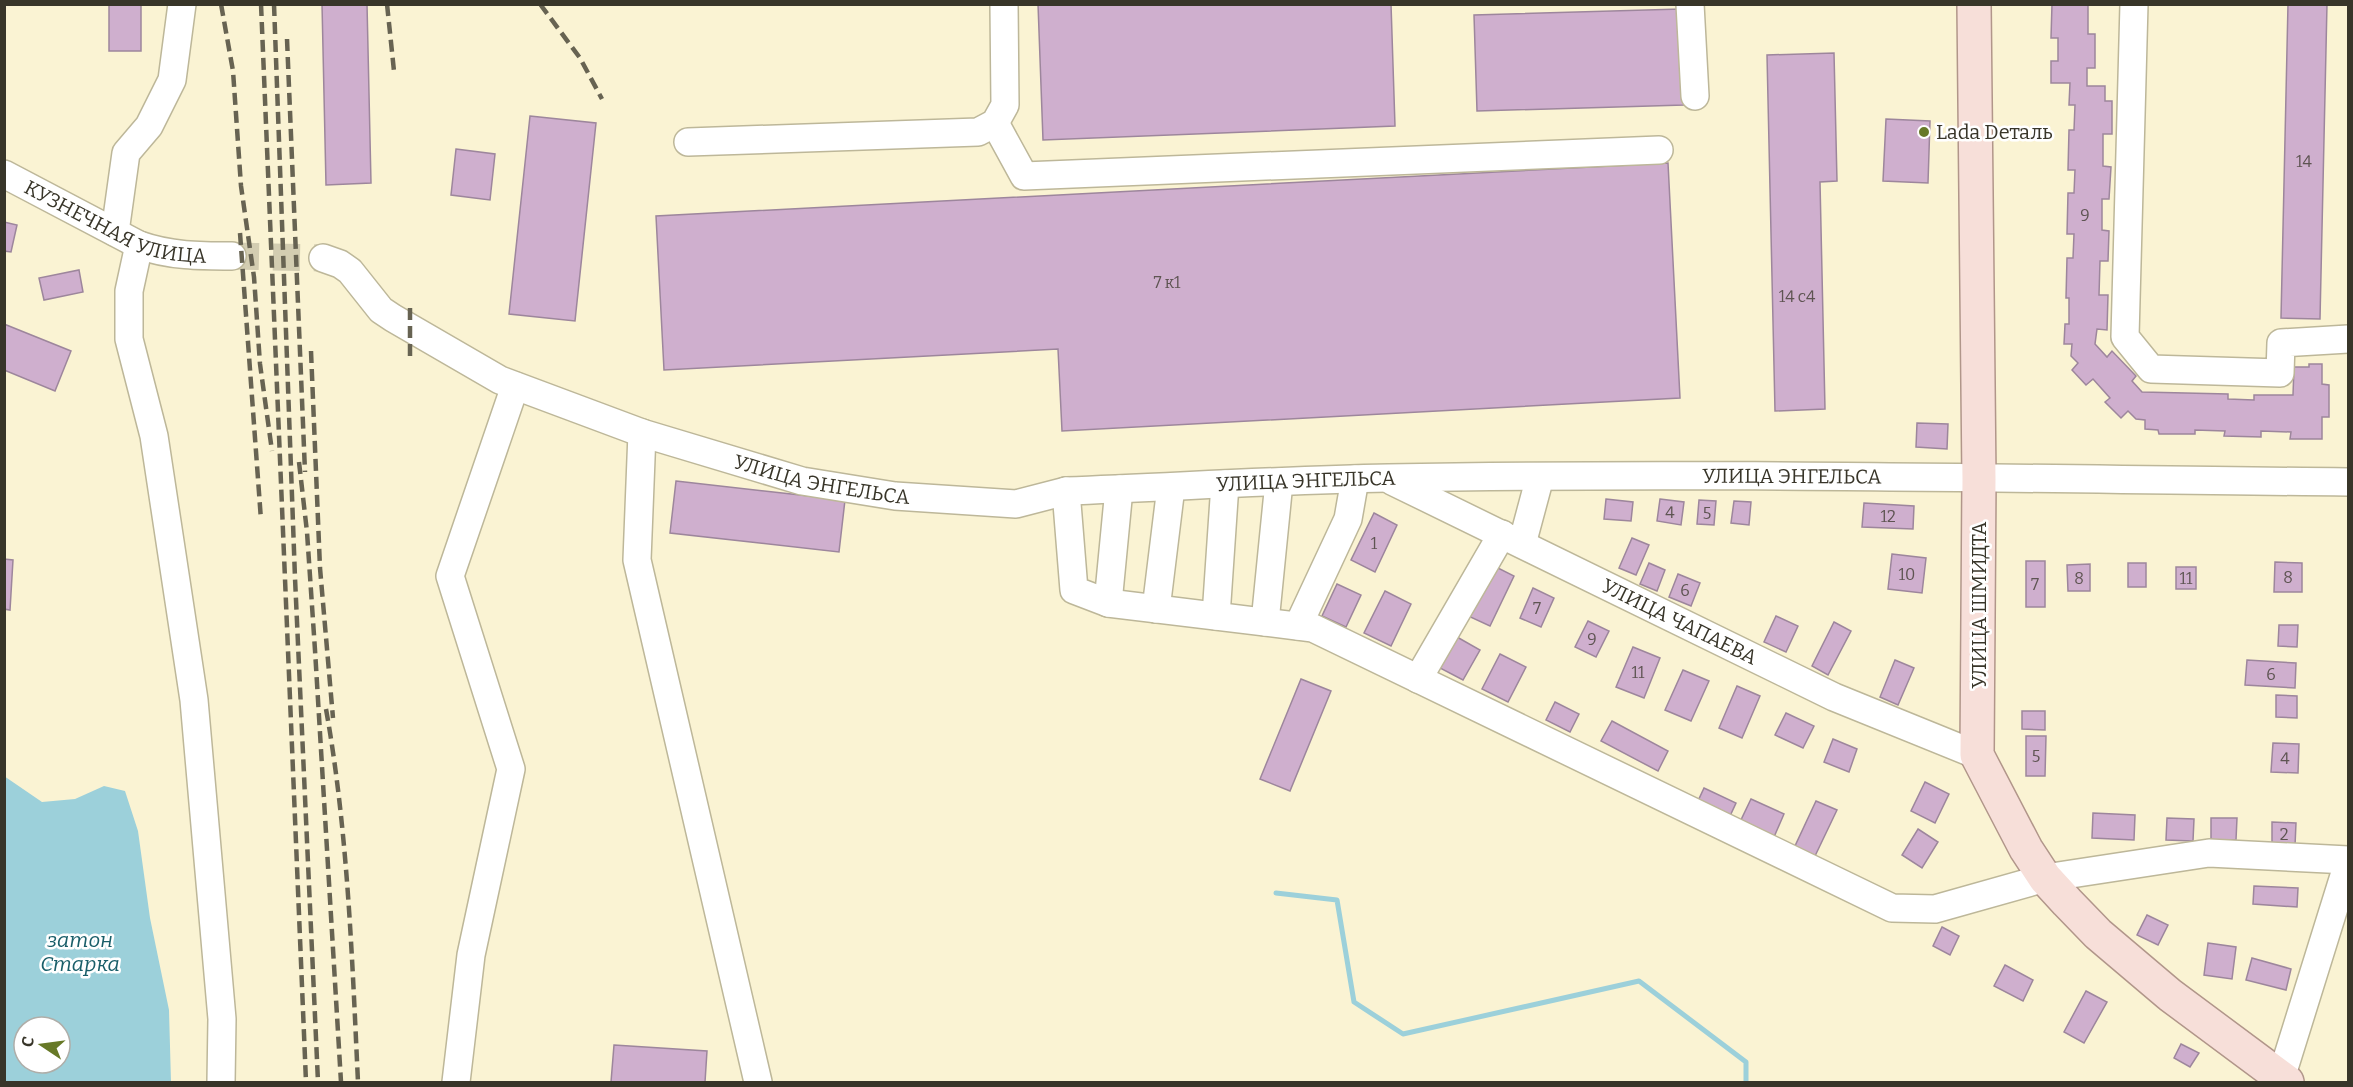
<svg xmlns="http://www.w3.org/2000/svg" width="2353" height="1087" viewBox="0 0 2353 1087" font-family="Bitter,serif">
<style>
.water{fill:#9cd0da;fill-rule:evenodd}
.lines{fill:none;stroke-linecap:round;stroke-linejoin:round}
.stream{stroke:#9cd0da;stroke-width:5}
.building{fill:#cfafce;stroke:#9d869c;stroke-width:1.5}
.minor-tunnel{stroke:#d3cdb1;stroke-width:27;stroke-dasharray:27 14;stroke-linecap:butt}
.minor-casing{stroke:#bdb799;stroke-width:30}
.major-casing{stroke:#b1968a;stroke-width:36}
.minor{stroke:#fff;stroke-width:27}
.major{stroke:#f7dfd9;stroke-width:33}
.rail{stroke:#676352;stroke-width:4.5;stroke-dasharray:12 6;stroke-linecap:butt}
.poi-dot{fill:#677927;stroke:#fff;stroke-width:2}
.labels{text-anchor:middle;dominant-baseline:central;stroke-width:5;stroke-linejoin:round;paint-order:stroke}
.number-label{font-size:16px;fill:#5e5452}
.poi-label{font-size:20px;fill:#383529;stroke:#fff;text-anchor:start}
.street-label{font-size:20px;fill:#383529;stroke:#fff}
.water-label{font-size:21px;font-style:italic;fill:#195e69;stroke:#fff}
</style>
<rect width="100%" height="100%" fill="#faf3d3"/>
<path class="water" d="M4,776L42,802L75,799L104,786L125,791L138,831L150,918L169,1010L171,1082H5ZM24,1027H60V1063H24Z"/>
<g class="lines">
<path class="stream" d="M1276,893L1337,900L1354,1002L1403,1034L1639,981L1746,1062V1082"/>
</g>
<g class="building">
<rect x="109" y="4" width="32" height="47"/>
<path d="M322,4H367L371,183L326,185Z"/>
<path d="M1038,4H1391L1395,126L1043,140Z"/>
<path d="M2052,4H2088V34H2095V68H2087V86H2105V101H2112V134H2103V166L2111,167L2109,199H2102V230L2109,231L2108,261H2100L2099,295H2108L2107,330L2097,329L2095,344L2107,357L2112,351L2136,376L2132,381L2142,392L2228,394V399L2254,400V395H2293L2294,367H2309V364H2322V384L2329,385V417H2322V439H2290L2291,432L2261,431V437L2224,436L2225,431L2195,430V434H2159L2158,430L2145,429V420L2136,419L2128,411L2121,418L2105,402L2110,398L2093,379L2086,385L2072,370L2078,363L2071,356L2072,344H2064L2065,324H2069V298H2066L2067,258H2073L2074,234H2067L2068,193H2074L2075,170H2068L2069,130H2074L2075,105H2069L2070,83H2051V61H2058V38H2051Z"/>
<path d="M2288,4H2327L2320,319L2281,318Z"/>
<path d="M1681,9L1684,105L1477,111L1474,15Z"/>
<path d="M1834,53L1837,181L1820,182L1825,409L1775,411L1767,55Z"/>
<path d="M530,116L596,123L575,321L509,314Z"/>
<path d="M1886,119L1930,121L1928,183L1883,181Z"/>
<path d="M456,149L495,154L490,200L451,195Z"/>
<path d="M1668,163L1680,398L1062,431L1058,349L664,370L656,216Z"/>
<path d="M4,222L17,225L11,252L4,251Z"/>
<path d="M79,270L83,292L44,300L39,278Z"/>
<path d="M4,324L71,351L55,391L4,370Z"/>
<path d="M1917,423L1948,424L1947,449L1916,447Z"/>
<path d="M676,481L845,500L839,552L670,533Z"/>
<path d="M1606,499L1633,502L1631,521L1604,519Z"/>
<path d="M1660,499L1684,502L1681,525L1657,521Z"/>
<path d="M1699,500L1716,501L1714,525L1697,524Z"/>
<path d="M1734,501L1751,502L1749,525L1731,523Z"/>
<path d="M1864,503L1914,506L1913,529L1862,527Z"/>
<path d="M1374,513L1397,525L1375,572L1351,560Z"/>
<path d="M1632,538L1649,545L1636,575L1619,568Z"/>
<path d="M1892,554L1926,558L1922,593L1888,589Z"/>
<path d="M4,559L13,560L10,610L4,609Z"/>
<rect x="2026" y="561" width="19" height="46"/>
<path d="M2275,562L2302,563V592H2274Z"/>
<path d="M1649,563L1665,570L1657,591L1640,584Z"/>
<rect x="2128" y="563" width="18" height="24"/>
<path d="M1490,564L1514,576L1490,626L1466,615Z"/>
<path d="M2090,564V591H2068L2067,565Z"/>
<rect x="2176" y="567" width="20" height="22"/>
<path d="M1678,574L1700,583L1691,606L1669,597Z"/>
<path d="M1337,584L1361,595L1346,627L1322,616Z"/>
<path d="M1533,588L1554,598L1541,627L1520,618Z"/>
<path d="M1385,591L1411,604L1391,646L1364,633Z"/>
<path d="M1776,616L1798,626L1786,652L1764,642Z"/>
<path d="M1588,621L1609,631L1596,657L1575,647Z"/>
<path d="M1834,622L1851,631L1828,675L1812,666Z"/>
<path d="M2279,625H2298L2297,647L2278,646Z"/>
<path d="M1457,637L1480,650L1463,680L1440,668Z"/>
<path d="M1633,647L1660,658L1644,698L1616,687Z"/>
<path d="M1500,654L1526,667L1508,702L1482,689Z"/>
<path d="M1895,660L1914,668L1898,705L1880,697Z"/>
<path d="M2247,660L2296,663L2295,688L2245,685Z"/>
<path d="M1683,670L1709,681L1691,721L1665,710Z"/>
<path d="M1301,679L1331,691L1290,791L1260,779Z"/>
<path d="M1737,686L1760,696L1742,738L1719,728Z"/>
<path d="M2276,695L2297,696V718L2276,717Z"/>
<path d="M1555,702L1579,714L1570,732L1546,720Z"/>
<path d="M2022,711H2045V730L2022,729Z"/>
<path d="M1786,713L1814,726L1803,748L1775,735Z"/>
<path d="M1612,721L1668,751L1658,771L1601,741Z"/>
<path d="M2026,736H2046L2045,776H2026Z"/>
<path d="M1833,739L1857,749L1849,772L1824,762Z"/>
<path d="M2273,743L2299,744L2298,773L2271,772Z"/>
<path d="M1925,782L1949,794L1935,823L1911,811Z"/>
<path d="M1704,788L1736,803L1730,816L1698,801Z"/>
<path d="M1751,799L1784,814L1774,837L1740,822Z"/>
<path d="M1816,801L1837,810L1815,856L1795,846Z"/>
<path d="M2093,813L2135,815L2134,840L2092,838Z"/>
<path d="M2167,818L2194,819L2193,841L2166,840Z"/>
<path d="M2211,818H2237L2236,840H2211Z"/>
<path d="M2272,822L2296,823L2295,846H2272Z"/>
<path d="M1918,829L1938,842L1922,868L1902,855Z"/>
<path d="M2254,886L2298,888L2297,907L2253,904Z"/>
<path d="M2147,915L2168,925L2158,945L2137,935Z"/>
<path d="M1942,927L1959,936L1950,955L1933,946Z"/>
<path d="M2208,943L2236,947L2232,979L2204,975Z"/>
<path d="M2252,958L2291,969L2286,990L2246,980Z"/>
<path d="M2005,965L2033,980L2023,1001L1994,986Z"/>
<path d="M2086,991L2107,1002L2084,1043L2064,1032Z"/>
<path d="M2181,1044L2199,1053L2190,1067L2174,1058Z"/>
<path d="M614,1045L707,1051L705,1082H611Z"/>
</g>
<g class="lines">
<path class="minor-tunnel" d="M232,256L323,258"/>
<defs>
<g id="minor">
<path d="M1690,4L1695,96"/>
<path d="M2134,4L2125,337L2151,369L2280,373L2281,343L2348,339"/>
<path d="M995,123L1024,176L1659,150"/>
<path d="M688,142L978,132L995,123L1005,105L1004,4"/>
<path id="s1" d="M4,174L139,245C170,256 200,256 232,256"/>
<path d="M115,232L126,153L149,126L172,80L182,4"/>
<path d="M139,245L129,291V339L154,436L194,700L222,1019L221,1082"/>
<path id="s2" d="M323,258L340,264L350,271L381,310L393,318L500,380L642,433L802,481L895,496L1016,504L1066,491C1173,487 1280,480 1388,478C1708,472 2028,479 2348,482"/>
<path d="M642,433L637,560L758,1082"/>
<path id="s3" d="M1392,481L1834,697L1977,755"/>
<path d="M1066,491L1074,590L1108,603L1313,628L1892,908L1935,909L2045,878L2209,853L2348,860"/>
<path d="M1522,544L1540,477"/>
<path d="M1108,603L1119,489"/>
<path d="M1156,609L1171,487"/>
<path d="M1216,616L1225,484"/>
<path d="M1265,622L1279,482"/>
<path d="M1298,626L1348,519L1355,479"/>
<path d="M1418,679L1502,534"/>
<path d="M2281,1078L2348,863"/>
<path d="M456,1082L471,955L511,769L450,576L515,386"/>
</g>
<path id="major" d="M1974,4L1979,479L1977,755L2026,849L2045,878L2067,902L2098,934L2170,995L2287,1082"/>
</defs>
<use href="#minor" class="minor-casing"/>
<use href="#major" class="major-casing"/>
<use href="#minor" class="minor"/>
<use href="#major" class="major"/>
<g class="rail">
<path d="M221,4L233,71L241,186L254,277L260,364L272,451"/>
<path d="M261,4L306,1082"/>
<path d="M274,4L295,578L318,1082"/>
<path d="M387,4L394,71"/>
<path d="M540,4L580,58L602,99"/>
<path d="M287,39L305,472"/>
<path d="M240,233L261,520"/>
<path d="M311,351L320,568L333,718"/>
<path d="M410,356V307"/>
<path d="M299,462L307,532L315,650L341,1082"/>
<path d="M326,709C348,832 352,958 358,1082"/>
</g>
</g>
<circle class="poi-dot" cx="1924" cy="132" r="6"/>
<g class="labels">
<g class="number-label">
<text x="2304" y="161">14</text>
<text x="2085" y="215">9</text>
<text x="1167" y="282">7 к1</text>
<text x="1797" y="296">14 с4</text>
<text x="1670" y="512">4</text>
<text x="1707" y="513">5</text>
<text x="1888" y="516">12</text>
<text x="1374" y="543">1</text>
<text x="1907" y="574">10</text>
<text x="2288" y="577">8</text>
<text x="2079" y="578">8</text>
<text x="2186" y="578">11</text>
<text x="2035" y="584">7</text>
<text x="1685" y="590">6</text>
<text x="1537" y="608">7</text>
<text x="1592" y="639">9</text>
<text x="1638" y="672">11</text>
<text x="2271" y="674">6</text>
<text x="2036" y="756">5</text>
<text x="2285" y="758">4</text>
<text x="2284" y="834">2</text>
</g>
<g class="poi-label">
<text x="1936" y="132">Lada Dеталь</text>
</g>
<g class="street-label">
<text stroke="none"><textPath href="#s1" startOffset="123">КУЗНЕЧНАЯ УЛИЦА</textPath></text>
<text stroke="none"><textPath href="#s2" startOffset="1530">УЛИЦА ЭНГЕЛЬСА</textPath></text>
<text stroke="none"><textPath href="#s2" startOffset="556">УЛИЦА ЭНГЕЛЬСА</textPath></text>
<text stroke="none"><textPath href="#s2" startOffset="1044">УЛИЦА ЭНГЕЛЬСА</textPath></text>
<text transform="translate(1979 605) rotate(-90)">УЛИЦА ШМИДТА</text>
<text stroke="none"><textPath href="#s3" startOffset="320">УЛИЦА ЧАПАЕВА</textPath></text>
</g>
<g class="water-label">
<text x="80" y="940">затон<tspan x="80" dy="24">Старка</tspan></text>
</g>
</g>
<rect width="2353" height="1087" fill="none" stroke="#383529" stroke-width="12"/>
<g transform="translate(42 1045) rotate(283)"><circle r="28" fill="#ffffff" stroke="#afaea9" stroke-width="1.5"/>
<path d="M0-4.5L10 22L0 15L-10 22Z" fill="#677927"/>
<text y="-9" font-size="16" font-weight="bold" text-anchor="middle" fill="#383529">С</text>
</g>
</svg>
